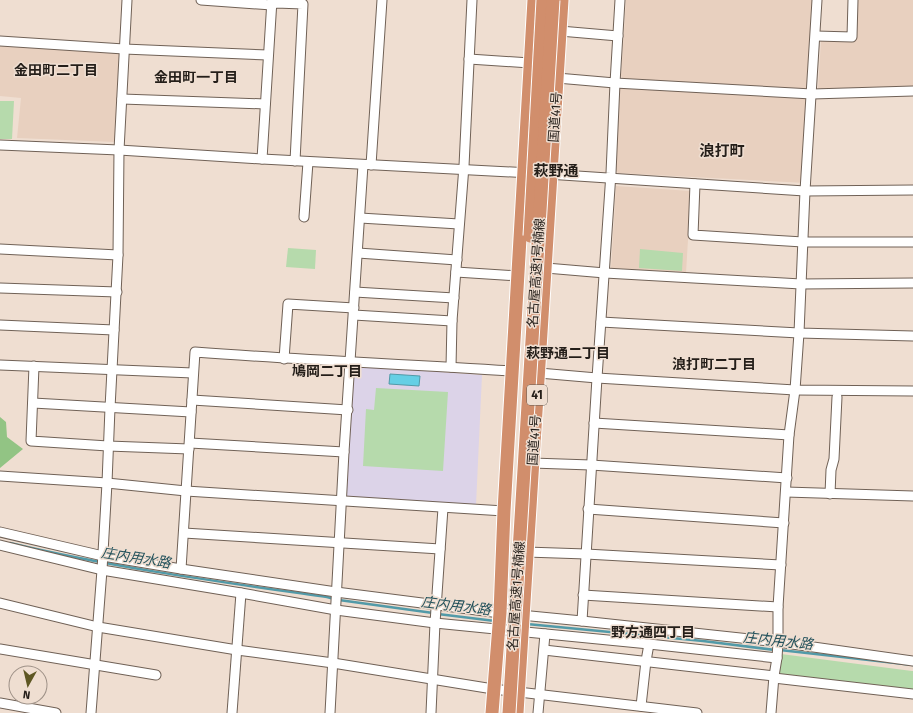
<svg xmlns="http://www.w3.org/2000/svg" width="913" height="713" viewBox="0 0 913 713" font-family="'Fira Sans','Noto Sans JP',sans-serif">
<style>
.built{fill:#e8d0bf}
.education{fill:#dcd3e8}
.green{fill:#b6daac}
.forest{fill:#92c484}
.water{fill:#65cfe5;stroke:#529aa8}
.lines{fill:none;stroke-linecap:round;stroke-linejoin:round}
.stream{stroke:#529aa8;stroke-width:2.5}
.minor-casing{stroke:#706156;stroke-width:11}
.highway-casing{stroke:#fff;stroke-width:15}
.minor{stroke:#fff;stroke-width:9}
.highway{stroke:#d18e6c;stroke-width:13}
.highway-bridge-casing{stroke:#fff;stroke-width:15;stroke-linecap:butt}
.highway-bridge{stroke:#d18e6c;stroke-width:13}
.labels{text-anchor:middle;dominant-baseline:central;stroke-width:3;stroke-linejoin:round;paint-order:stroke}
.shield{fill:#efded1;stroke:#615850;stroke-width:1}
.shield-label{font-size:12px;font-weight:bold;fill:#241e19}
.street-label{font-size:13px;fill:#241e19;stroke:#efded1}
.neighbourhood-label{font-size:14px;font-weight:bold;fill:#241e19;stroke:#efded1}
.water-label{font-size:14px;font-style:italic;fill:#24525c;stroke:#efded1}
.quarter-label{font-size:15px;font-weight:bold;fill:#241e19;stroke:#efded1}
</style>
<rect width="100%" height="100%" fill="#efded1"/>
<g class="built">
<path d="M626,0H815L809,88L806,91L623,79L621,76Z"/>
<path d="M858,0H913V88L821,91L818,88L821,41L824,39H857Z"/>
<path d="M0,45L119,53L115,142L17,138L21,98L0,96Z"/>
<path d="M619,87L808,96L806,183L618,173L616,170Z"/>
<path d="M616,186L691,191L686,273L611,268Z"/>
</g>
<path class="education" d="M357,366L482,375L476,505L349,498L346,494L354,369Z"/>
<g class="green">
<path d="M0,101H14L12,139H0Z"/>
<path d="M288,248L316,250L315,269L286,267Z"/>
<path d="M640,249L683,253L682,271L639,268Z"/>
<path d="M376,388L448,392L443,471L363,466L366,409L374,410Z"/>
<path d="M781,654L912,671H913V691L782,675L779,672Z"/>
</g>
<path class="forest" d="M0,417L6,422L7,437L23,449L0,468Z"/>
<path class="water" d="M390,374L420,376L419,386L389,384Z"/>
<g class="lines">
<g class="stream">
<path d="M10,543C115,568 221,582 327,597L334,599"/>
<path d="M339,600L433,613"/>
<path d="M438,614L495,621"/>
<path d="M527,624L703,641L775,650"/>
<path d="M780,650L913,665"/>
</g>
<defs>
<g id="minor">
<path d="M201,0L272,5L276,3L303,4L295,161"/>
<path d="M560,31L618,36"/>
<path d="M816,36L852,37L853,0"/>
<path d="M0,41L124,49L268,55"/>
<path d="M469,59L530,63"/>
<path d="M557,78L615,83L812,94L913,91"/>
<path d="M122,99L265,104"/>
<path d="M0,145L119,150L262,159L530,173"/>
<path d="M262,159L272,0"/>
<path d="M371,165L382,0"/>
<path d="M547,174L805,191L913,190"/>
<path d="M695,184L693,235L803,242H913"/>
<path d="M304,217L308,162"/>
<path d="M360,218L459,224"/>
<path d="M0,249L118,255"/>
<path d="M358,253L457,260"/>
<path d="M546,268L605,273L801,284L913,283"/>
<path d="M456,272L518,276"/>
<path d="M0,288L117,292"/>
<path d="M355,292L454,298"/>
<path d="M354,315L452,321"/>
<path d="M601,322L799,333L913,336"/>
<path d="M0,325L114,330"/>
<path d="M284,359L288,304L354,308"/>
<path d="M0,365L193,373"/>
<path d="M34,366L31,441L108,446L189,449"/>
<path d="M451,367L452,321L464,166L472,0"/>
<path d="M539,373L597,378L795,390L913,391"/>
<path d="M192,400L348,410"/>
<path d="M33,403L191,412"/>
<path d="M594,423L789,435"/>
<path d="M190,443L344,452"/>
<path d="M532,463L591,465L787,478"/>
<path d="M0,476L107,483L186,491L504,511"/>
<path d="M786,492L913,496"/>
<path d="M830,494L831,470L834,459L837,397"/>
<path d="M588,509L784,523"/>
<path d="M0,532L103,556L181,569L336,592L500,613L582,621L778,642L913,661"/>
<path d="M184,533L440,549"/>
<path d="M0,545L102,570L241,593L336,610L435,623L649,644L777,658"/>
<path d="M526,552L586,554L781,565"/>
<path d="M181,569L195,352C300,360 406,364 512,371"/>
<path d="M583,595L778,607"/>
<path d="M0,603L98,627L237,650L333,663L493,689L697,713"/>
<path d="M582,621L597,378L611,173L615,83L620,0"/>
<path d="M0,649L156,675"/>
<path d="M544,650L774,676"/>
<path d="M774,678L913,694"/>
<path d="M0,703L56,713"/>
<path d="M641,706L646,661L649,644"/>
<path d="M91,713L102,570L107,483L110,408L118,255L119,150L127,0"/>
<path d="M232,713L241,593"/>
<path d="M330,713L344,452L363,165"/>
<path d="M431,713L435,623L443,508"/>
<path d="M538,713L545,634"/>
<path d="M771,713L774,676L777,658L778,642V607L789,435L795,390L799,333L805,191L817,0"/>
</g>
<g id="highway">
<path d="M492,713L500,613L504,511L534,0"/>
<path d="M517,713L562,0"/>
</g>
</defs>
<use href="#minor" class="minor-casing"/>
<use href="#highway" class="highway-casing"/>
<use href="#minor" class="minor"/>
<use href="#highway" class="highway"/>
<defs>
<g id="highway-bridge">
<path d="M530,236L543,0"/>
<path d="M509,713L553,0"/>
</g>
</defs>
<use href="#highway-bridge" class="highway-bridge-casing"/>
<use href="#highway-bridge" class="highway-bridge"/>
</g>
<g class="labels">
<rect class="shield" x="527" y="385" width="20" height="20" rx="3"/>
<g class="shield-label">
<text x="537" y="395">41</text>
</g>
<g class="street-label">
<text transform="translate(555 117) rotate(-86)">国道41号</text>
<text transform="translate(536 273) rotate(-86)">名古屋高速1号楠線</text>
<text transform="translate(534 440) rotate(-86)">国道41号</text>
<text transform="translate(516 596) rotate(-86)">名古屋高速1号楠線</text>
</g>
<g class="neighbourhood-label">
<text x="56" y="70">金田町二丁目</text>
<text x="196" y="77">金田町一丁目</text>
<text x="568" y="353">萩野通二丁目</text>
<text x="714" y="364">浪打町二丁目</text>
<text x="327" y="371">鳩岡二丁目</text>
<text x="653" y="632">野方通四丁目</text>
</g>
<g class="water-label">
<text transform="translate(136 558) rotate(9)">庄内用水路</text>
<text transform="translate(456 606) rotate(7)">庄内用水路</text>
<text transform="translate(778 641) rotate(6)">庄内用水路</text>
</g>
<g class="quarter-label">
<text x="722" y="151">浪打町</text>
<text x="556" y="171">萩野通</text>
</g>
</g>
<g transform="translate(28 685) rotate(188)"><circle r="19" fill="#efded1" stroke="#9e9187"/>
<path d="M0-3L7 15L0 10L-7 15Z" fill="#5e5723"/>
<text y="-6" font-size="11" font-weight="bold" text-anchor="middle" fill="#241e19">N</text>
</g>
</svg>
